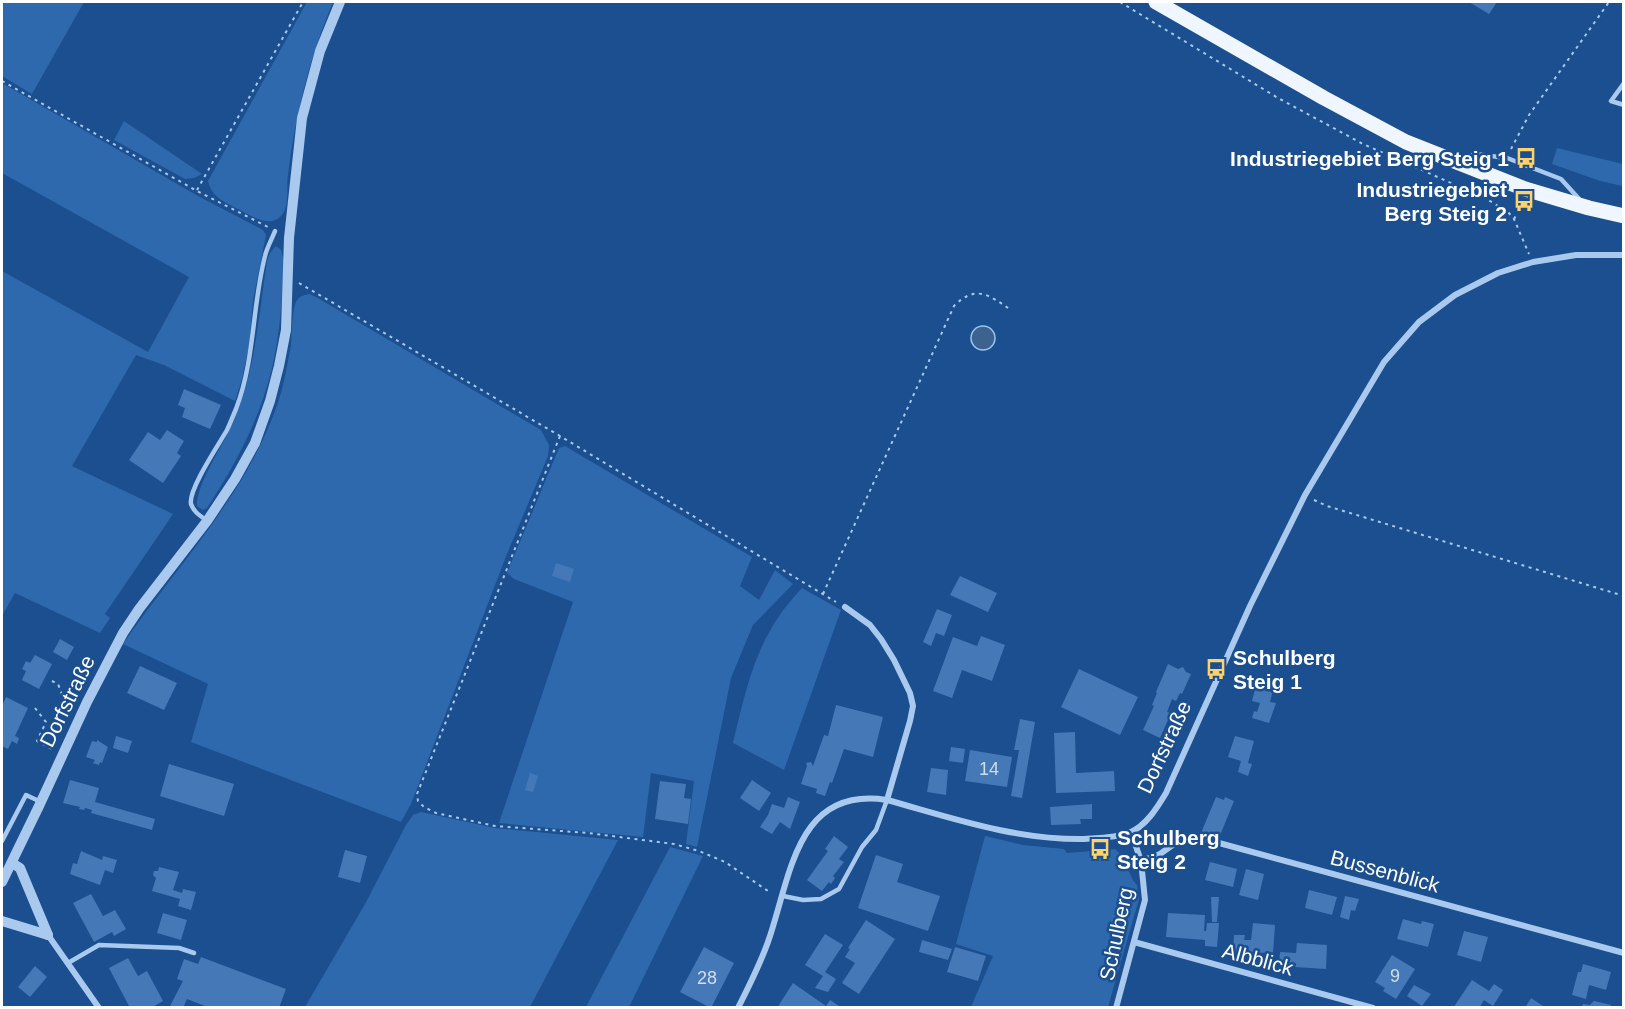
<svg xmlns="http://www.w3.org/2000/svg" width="1625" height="1009" viewBox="0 0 1625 1009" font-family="Helvetica,sans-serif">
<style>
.green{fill:#2e69ad}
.water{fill:#3c6290;stroke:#9cc4f0;stroke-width:1.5}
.building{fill:#4478b7}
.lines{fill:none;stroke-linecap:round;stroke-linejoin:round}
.path{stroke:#a9c9ee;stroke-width:2;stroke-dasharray:3 4.5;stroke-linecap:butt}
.service{stroke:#a9c9ee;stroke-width:4.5}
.minor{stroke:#a9c9ee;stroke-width:6}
.tertiary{stroke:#a9c9ee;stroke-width:10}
.primary{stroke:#f0f6ff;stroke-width:15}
.labels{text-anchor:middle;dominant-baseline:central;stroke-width:5;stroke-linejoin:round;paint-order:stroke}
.number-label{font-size:18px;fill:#d0dded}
.poi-label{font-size:21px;font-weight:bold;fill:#fff;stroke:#1b4f8f;text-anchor:end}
.street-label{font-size:21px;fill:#fff;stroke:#1b4f8f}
</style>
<rect width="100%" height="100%" fill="#1b4f8f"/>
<g class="green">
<path d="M2,2H84L32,94L2,76Z"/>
<path d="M307,2H333C309,60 296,112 288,175C286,187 290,205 282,215C270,229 252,216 240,210C225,202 212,198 208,181Z"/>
<path d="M2,83L198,196L263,230L266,235L253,301L249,346L242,379L235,401L164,365L136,355L72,466L173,514L105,614L110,618L100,633L15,593L2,616V271L148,352L189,277L2,173Z"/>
<path d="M124,121L202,174L194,178L185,179L114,140Z"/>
<path d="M1557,148L1623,164V186L1600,181L1552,164Z"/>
<path d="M276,246L281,250L284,261C282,286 282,311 278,335C270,399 242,455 207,508L203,510L197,506C196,487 218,453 227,435C255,381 258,320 267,261L270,253Z"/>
<path d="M309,294L316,297L541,430L549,445L548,456L507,554L411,804L401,822L191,742L208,684L123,644C176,567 242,500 275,411C283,390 287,367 291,345C292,334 292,307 297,300C300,296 305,295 309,294Z"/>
<path d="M565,446L752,557L740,586L759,600L775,570L793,584L753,625L731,678L697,847L686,844L694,781L651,773L643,837L499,823L573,602L514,579L507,573L559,448Z"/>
<path d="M802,588L841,610L784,770L733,743C748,681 757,635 802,588Z"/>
<path d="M421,812L495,828L618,840L530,1007H305L365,904L406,825L413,815Z"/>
<path d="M985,836L1023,845L1064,849L1067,853L1115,849C1130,862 1127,875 1137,885L1139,899L1108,1007H971L993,956L956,944Z"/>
<path d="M670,847L703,856L629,1007H586Z"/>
</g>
<circle class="water" cx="983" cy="338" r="12"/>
<g class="building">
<path d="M1469,2H1497L1489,14Z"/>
<path d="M184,389L221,405L210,429L182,417L185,408L178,405Z"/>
<path d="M167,430L184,441L177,453L181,456L163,483L129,460L148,432L160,440Z"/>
<path d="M556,563L574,569L570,582L552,576Z"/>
<path d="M960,576L997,593L988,612L950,595Z"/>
<path d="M937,609L952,615L944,636L936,633L931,646L923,642Z"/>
<path d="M981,636L1005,645L992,681L962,670L952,698L933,691L953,637L977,646Z"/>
<path d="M60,639L74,647L67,660L53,652Z"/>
<path d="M35,655L52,664L39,689L22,680L26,671L22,669L26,661L30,663Z"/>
<path d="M1168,664L1178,669L1183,667L1186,672L1191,674L1182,694L1180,693L1176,701L1172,699L1167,712L1171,713L1160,738L1143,730L1154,706L1152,705L1157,693L1156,692Z"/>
<path d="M140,666L177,683L164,710L127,693Z"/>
<path d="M1079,669L1138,697L1120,735L1061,707Z"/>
<path d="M1257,682L1274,686L1270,702L1276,703L1269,723L1252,718L1254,711L1257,712L1260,703L1252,701Z"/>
<path d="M6,697L28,708L15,736L19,738L17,744L12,741L8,749L2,746V706Z"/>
<path d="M836,705L883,717L873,757L844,749L832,783L830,782L825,796L816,793L817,789L801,784L807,766L806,763L811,762L813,766L824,735L828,736Z"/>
<path d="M1020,719L1035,722L1022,798L1011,796L1019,750H1014Z"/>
<path d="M1075,732L1076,773L1114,771L1115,791L1056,793L1054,733Z"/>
<path d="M116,736L132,741L128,753L113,748Z"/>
<path d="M1235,736L1254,741L1248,763L1252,764L1248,776L1238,772L1241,761L1228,757Z"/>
<path d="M97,740L108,747L102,763L100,762L99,765L93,763L95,760L86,757L92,741L97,742Z"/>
<path d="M951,747L965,749L963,763L949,761Z"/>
<path d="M970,750L1012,757L1007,787L965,781Z"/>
<path d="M169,764L234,784L224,816L160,796Z"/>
<path d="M931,768L948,770L946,795L927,792Z"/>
<path d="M530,773L538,776L533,792L525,790Z"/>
<path d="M70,780L99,788L95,802L155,819L152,830L91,813L92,810L85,808L84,810L79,809L80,807L63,803Z"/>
<path d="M752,780L771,793L759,811L740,798Z"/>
<path d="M660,781L686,784L684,798L691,799L688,824L655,819Z"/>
<path d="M788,797L800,802L790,829L780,822L772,834L760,827L768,815L772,804L784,808Z"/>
<path d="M1216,797L1224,800L1225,797L1234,801L1219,838L1201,833Z"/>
<path d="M1092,804V819H1080L1081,824L1051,825L1050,807Z"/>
<path d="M834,836L848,847L839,859L844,862L833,876L835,878L831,884L829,882L822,891L807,880L828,851L825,849Z"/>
<path d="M345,850L367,856L360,883L338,877Z"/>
<path d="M81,851L102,860L103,856L117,860L113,873L105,870L100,885L70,874L73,863L77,864Z"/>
<path d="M876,855L903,864L897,882L940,896L928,931L858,908Z"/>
<path d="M1210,862L1237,869L1233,887L1205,880Z"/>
<path d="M159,867L179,872L173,890L182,893L183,889L196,892L191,910L178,906L180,899L152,891L156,878L153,875L154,871H158Z"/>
<path d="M1246,869L1264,874L1258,900L1239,895Z"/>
<path d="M1309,890L1337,897L1332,915L1305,908Z"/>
<path d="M91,894L103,916L115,910L126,929L114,936L112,932L94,942L73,903Z"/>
<path d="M1345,896L1359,899L1355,911L1351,910L1349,920L1340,917Z"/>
<path d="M1211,897H1219L1217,922H1212Z"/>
<path d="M163,913L187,920L181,940L157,933Z"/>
<path d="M1168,913L1205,915L1204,931H1206L1207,923H1219L1217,947L1205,946V940L1166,937Z"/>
<path d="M1403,919L1421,924L1422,921L1434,924L1428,947L1397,939Z"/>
<path d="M866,920L895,939L859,994L842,983L855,963L845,957L850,949L848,948Z"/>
<path d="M1253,923L1275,925L1273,953L1233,952L1234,935H1245L1244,940H1251Z"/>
<path d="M1464,931L1488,937L1481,962L1457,955Z"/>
<path d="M825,934L843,945L825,972L836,979L828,992L815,988L823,976L805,965Z"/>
<path d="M922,940L952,949L948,960L919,952Z"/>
<path d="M1297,943L1327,945L1326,969L1279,966L1280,952L1296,953Z"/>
<path d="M704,947L734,963L711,1008L680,992Z"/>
<path d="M955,947L986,956L978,981L947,972Z"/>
<path d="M1392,955L1415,969L1396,999L1383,991L1385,988L1375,982Z"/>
<path d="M201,957L286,989L279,1008H210L187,999L183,1008H169L183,981L177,979L184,959L198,964Z"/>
<path d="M128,958L138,976L147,971L163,1001L151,1008H130L109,968Z"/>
<path d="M1583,964L1611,972L1606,990L1589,985L1586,999L1572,995L1578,972H1581Z"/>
<path d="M35,966L47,977L30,997L18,987Z"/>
<path d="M1472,980L1489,991L1494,984L1503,990L1493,1006L1484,1000L1479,1008H1453Z"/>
<path d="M793,983L826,1006L830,1000L842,1008H777Z"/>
<path d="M1414,985L1431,994L1422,1006L1407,996Z"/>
<path d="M1531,998L1546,1008H1525Z"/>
<path d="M1594,1001L1611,1005L1610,1008H1581L1583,1004L1590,1005Z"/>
</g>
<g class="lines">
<g class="path">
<path d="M1120,2L1278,98L1363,144L1485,198L1508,212L1514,219L1529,254"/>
<path d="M2,81L197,191L268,227"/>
<path d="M1511,149L1529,115L1609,2"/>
<path d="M197,190L303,2"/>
<path d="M1514,219L1523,203"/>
<path d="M299,283L560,436L836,602"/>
<path d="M560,436L417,794L418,801L424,807L436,813L495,826L588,833L674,844L699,851L725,862L771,893"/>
<path d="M1314,500L1327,506L1624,596"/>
<path d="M823,594L954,306C976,284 989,295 1011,310"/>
<path d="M52,681L58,684L69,712"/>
<path d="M35,708L46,722L37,741L52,749"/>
</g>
<g class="service">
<path d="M1624,83L1611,101L1624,105"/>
<path d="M1462,159L1475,154L1507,158L1561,179L1580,200"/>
<path d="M206,520C199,515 194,512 191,504C188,490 219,444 227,430C230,424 233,416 236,409C255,360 252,306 265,256C267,247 272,239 275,231"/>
<path d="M2,841L26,795L41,802"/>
<path d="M783,896L803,900L821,899L839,889L862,847L876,830L887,800"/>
<path d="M68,963L99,945L179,948L194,953"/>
</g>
<g class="minor">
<path d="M845,607L870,625L881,639L894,660L910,693L913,706L910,721L887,800"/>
<path d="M1141,861L1160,854L1181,839L1197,837L1624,953"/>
<path d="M48,935L99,1008"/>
<path d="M1134,942L1373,1008"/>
<path d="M738,1008C750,984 762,961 770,936C791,873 798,786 887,800C952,818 1015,840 1084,839C1099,838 1115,838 1129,833C1146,826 1157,808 1166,793L1250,606L1305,495L1384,362L1419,322L1455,295L1498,273L1533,262L1576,255H1624"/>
<path d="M1116,1008L1145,900L1141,861L1131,832"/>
</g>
<g class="tertiary">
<path d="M12,863L20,868L48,935"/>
<path d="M2,882L39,806L87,702L123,633L139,609L207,521L235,479L255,443L270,401L279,366L286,330L289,238L302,118L320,51L340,2"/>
<path d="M2,921L48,935"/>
</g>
<path class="primary" d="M1156,2L1324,98L1406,142L1525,189L1589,208L1624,216"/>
</g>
<defs>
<symbol id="bus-bare" viewBox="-9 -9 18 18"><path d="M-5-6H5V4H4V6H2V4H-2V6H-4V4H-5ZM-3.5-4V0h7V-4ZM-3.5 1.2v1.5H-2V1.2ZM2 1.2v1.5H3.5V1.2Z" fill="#ffd166" stroke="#1b4f8f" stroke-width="2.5" paint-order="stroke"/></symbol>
</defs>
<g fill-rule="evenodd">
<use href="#bus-bare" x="1511" y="143" width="30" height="30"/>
<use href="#bus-bare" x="1509" y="186" width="30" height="30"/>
<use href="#bus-bare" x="1201" y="654" width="30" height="30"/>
<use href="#bus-bare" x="1085" y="834" width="30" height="30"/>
</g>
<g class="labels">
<g class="number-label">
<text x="989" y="769">14</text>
<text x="1395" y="976">9</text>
<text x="707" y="978">28</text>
</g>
<g class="poi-label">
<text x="1509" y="158">Industriegebiet Berg Steig 1</text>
<text x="1507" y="189">Industriegebiet<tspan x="1507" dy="24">Berg Steig 2</tspan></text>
<text x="1233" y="657" text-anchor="start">Schulberg<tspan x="1233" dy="24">Steig 1</tspan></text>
<text x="1117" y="837" text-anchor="start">Schulberg<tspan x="1117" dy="24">Steig 2</tspan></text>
</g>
<g class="street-label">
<text transform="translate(67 701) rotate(-64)">Dorfstraße</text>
<text transform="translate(1164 747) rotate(-65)">Dorfstraße</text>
<text transform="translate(1385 871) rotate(15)">Bussenblick</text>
<text transform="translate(1116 934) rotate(-78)">Schulberg</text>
<text transform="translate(1258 959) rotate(15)">Albblick</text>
</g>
</g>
<rect width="1625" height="1009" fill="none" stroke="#ffffff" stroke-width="6"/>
</svg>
